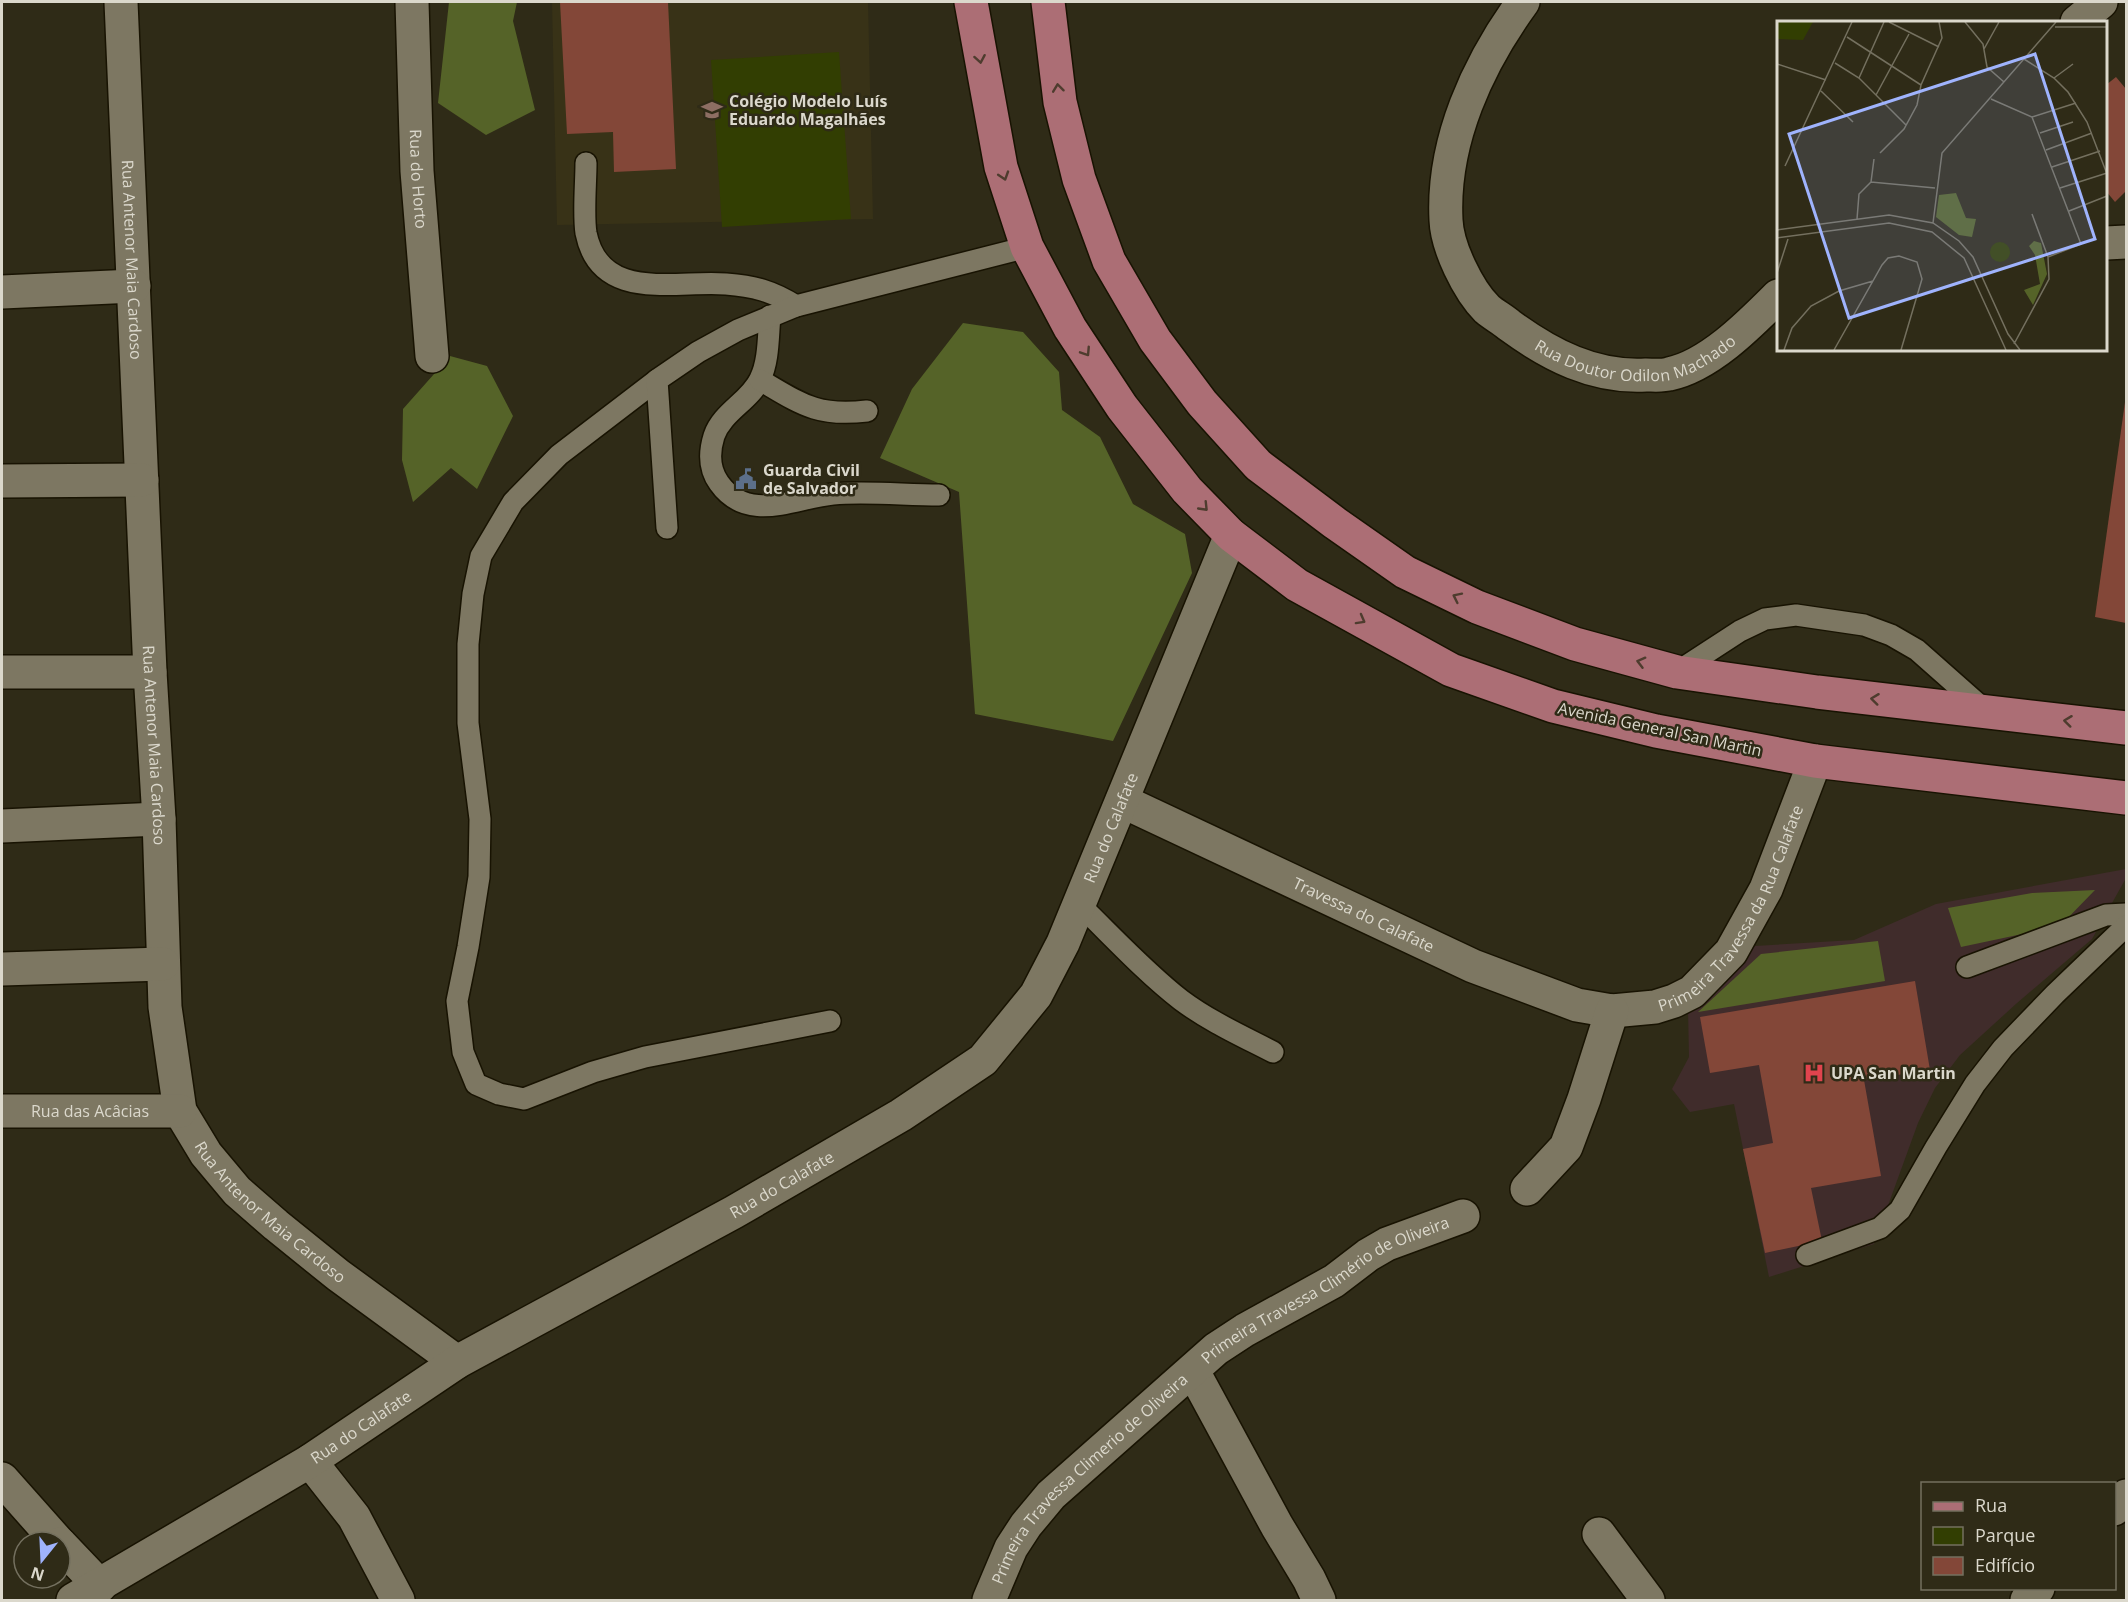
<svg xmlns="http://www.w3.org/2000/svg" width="2128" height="1602" viewBox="0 0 2128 1602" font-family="'Open Sans',sans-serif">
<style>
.built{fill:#383217}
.medical{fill:#402c2b}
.green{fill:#323e02}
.forest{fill:#556328}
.building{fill:#834738}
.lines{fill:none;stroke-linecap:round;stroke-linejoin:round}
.service-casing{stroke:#181302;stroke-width:24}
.minor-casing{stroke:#181302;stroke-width:36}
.primary-casing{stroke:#181302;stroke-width:36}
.service{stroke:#7d7762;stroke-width:21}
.minor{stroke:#7d7762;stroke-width:33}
.primary{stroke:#ac6e75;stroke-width:33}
.oneway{stroke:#4e3c2e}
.labels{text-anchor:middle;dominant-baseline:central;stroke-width:5;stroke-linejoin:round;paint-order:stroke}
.poi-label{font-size:16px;font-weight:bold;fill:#dbd8cc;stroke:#2f2b17;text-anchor:start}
.street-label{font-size:16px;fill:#dbd8cc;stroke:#2f2b17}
.inset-road{fill:none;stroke:#74705f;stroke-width:1.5}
.view{fill:#9fb3fd;fill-opacity:0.15;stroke:#9fb3fd;stroke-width:3}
.inset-edge{fill:none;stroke:#dbd8cc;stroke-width:3}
</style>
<rect width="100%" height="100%" fill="#2f2b17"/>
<path class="built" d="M552,2H868L873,219L557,225Z"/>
<path class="medical" d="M2126,869V878L2092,939L2017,1003L1960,1055L1935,1088L1918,1123L1874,1244L1769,1277L1734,1104L1690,1112L1672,1089L1689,1057L1688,1008L1755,946L1854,940L1936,904Z"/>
<path class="green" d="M839,52L851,219L722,227L711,60Z"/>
<g class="forest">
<path d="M449,2H517L513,21L535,110L486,135L438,103Z"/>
<path d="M963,323L1023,332L1059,372L1062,410L1100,437L1133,504L1185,534L1192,573L1113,741L975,714L959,492L880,458L912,389Z"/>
<path d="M450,356L487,366L513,416L477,489L451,468L413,502L402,460L403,409Z"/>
<path d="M2095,890L2060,926L1961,947L1948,908L2032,893Z"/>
<path d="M1878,941L1885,981L1698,1012L1761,954Z"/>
</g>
<g class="building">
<path d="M560,2H668L676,169L614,172L613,132L567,134Z"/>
<path d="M2116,77L2126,89V191L2115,202L2106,191V85Z"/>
<path d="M2125,402H2126V623L2095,617Z"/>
<path d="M1915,981L1930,1070L1864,1080L1881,1176L1811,1188L1822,1241L1765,1253L1743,1149L1773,1143L1759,1065L1710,1073L1700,1017Z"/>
</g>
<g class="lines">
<defs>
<g id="service">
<path d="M586,163C586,183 583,214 586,233C600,303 675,280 726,284C754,286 772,291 796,306"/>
<path d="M770,316C768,336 769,361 760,379C750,401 722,412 714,436C709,452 709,469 719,483C748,524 794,498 833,494C866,491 905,495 939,495"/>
<path d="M657,380L559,455L513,502L481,556L473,594L468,644V723L480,819L479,877L468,947L457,1001L463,1052L476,1084L499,1094L524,1099L593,1072L645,1057L830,1021"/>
<path d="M760,380C801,404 817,417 867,411"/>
<path d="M667,528L657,380L698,352L738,330L796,306L1027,247"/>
<path d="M1677,672L1740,631L1765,619L1796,615L1864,625L1891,635L1917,650L1986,711"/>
<path d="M1080,905C1113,937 1145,972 1181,1000C1209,1021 1242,1036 1273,1052"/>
<path d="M1967,967L2106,915L2126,914"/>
<path d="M1807,1255L1880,1228L1900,1210L1936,1147L1975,1084L2003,1048L2055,994L2126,926"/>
</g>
<g id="minor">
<path id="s1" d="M121,2L150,672L159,819L165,1007L180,1111L206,1154L237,1191L276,1225L338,1275L457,1362"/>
<path id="s2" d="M412,2L417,171L432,356"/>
<path id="s3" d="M1523,2C1478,64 1442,141 1446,220C1447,247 1468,290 1487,309C1494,315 1502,319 1509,325C1550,355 1594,378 1646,375C1653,375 1662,376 1669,374C1709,366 1750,324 1778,296"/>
<path d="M2077,22L2101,2"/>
<path d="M2106,243L2126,242"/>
<path d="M2,292L134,286"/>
<path d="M2,481L142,480"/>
<path d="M2,672H150"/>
<path id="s4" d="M1122,801L1473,966L1577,1005L1612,1011L1655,1007L1674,1001L1692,992L1731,952L1766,889L1815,761"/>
<path d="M2,826L159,819"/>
<path d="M2,969L163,964"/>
<path id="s5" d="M2,1111H180"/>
<path d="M1527,1189L1566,1147L1584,1099L1612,1011"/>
<path d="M1193,1371L1277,1526L1309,1579L1319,1600"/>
<path d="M310,1461L354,1517L398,1600"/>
<path d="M2,1479L58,1542"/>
<path d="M2114,1509L2126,1496"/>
<path d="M1599,1534L1648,1600"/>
<path d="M60,1544L100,1586"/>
<path id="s6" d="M73,1600L310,1461L457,1362L734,1212L901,1115L983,1060L1036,995L1063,943L1231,535"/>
<path id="s7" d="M989,1600L1011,1548L1026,1525L1051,1495L1216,1349L1245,1330L1334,1281L1368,1255L1387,1244L1463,1216"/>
<path d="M2027,1600L2038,1588"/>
</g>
<g id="primary">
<path d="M971,2L1001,167L1027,247L1070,328L1122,407L1187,490L1231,535L1297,585L1451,670L1553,706L1656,731L1815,761L2126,798"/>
<path d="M1048,2L1060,102L1079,179L1109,261L1155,340L1202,403L1258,465L1335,523L1405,572L1477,607L1575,644L1677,672L1817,692L2126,728"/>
</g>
</defs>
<use href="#service" class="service-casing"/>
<use href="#minor" class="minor-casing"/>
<use href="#primary" class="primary-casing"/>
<use href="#service" class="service"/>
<use href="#minor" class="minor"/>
<use href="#primary" class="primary"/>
</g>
<defs><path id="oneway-chevron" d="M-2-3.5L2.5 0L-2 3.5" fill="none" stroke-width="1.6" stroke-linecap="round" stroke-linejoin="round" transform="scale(1.5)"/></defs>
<g class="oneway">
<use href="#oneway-chevron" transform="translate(980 59) rotate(80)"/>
<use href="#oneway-chevron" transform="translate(1058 88) rotate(-97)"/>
<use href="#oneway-chevron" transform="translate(1004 176) rotate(72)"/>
<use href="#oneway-chevron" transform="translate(1086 352) rotate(57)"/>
<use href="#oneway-chevron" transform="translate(1204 507) rotate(46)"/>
<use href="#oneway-chevron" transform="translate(1457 597) rotate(-154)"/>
<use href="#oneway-chevron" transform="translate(1361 620) rotate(29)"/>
<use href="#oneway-chevron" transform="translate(1641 662) rotate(-165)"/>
<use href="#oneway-chevron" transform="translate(1875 699) rotate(-173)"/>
<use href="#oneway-chevron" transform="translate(2068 721) rotate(-173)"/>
</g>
<defs>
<symbol id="school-bare" viewBox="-9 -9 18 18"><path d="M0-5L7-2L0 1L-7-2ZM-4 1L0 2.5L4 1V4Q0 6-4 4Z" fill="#8d6e63" stroke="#2f2b17" stroke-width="2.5" paint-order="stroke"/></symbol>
<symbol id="civic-bare" viewBox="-9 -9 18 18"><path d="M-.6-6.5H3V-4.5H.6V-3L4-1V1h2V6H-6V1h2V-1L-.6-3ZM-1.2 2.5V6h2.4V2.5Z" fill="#5c6f8a" stroke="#2f2b17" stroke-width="2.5" paint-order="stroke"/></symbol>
<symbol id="hospital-bare" viewBox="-9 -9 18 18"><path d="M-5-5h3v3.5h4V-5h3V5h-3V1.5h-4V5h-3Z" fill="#e0444e" stroke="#2f2b17" stroke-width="2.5" paint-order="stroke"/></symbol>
</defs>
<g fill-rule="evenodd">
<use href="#school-bare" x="697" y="95" width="30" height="30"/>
<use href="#civic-bare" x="731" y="464" width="30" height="30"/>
<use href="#hospital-bare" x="1799" y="1058" width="30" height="30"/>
</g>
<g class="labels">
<g class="poi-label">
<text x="729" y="101">Colégio Modelo Luís<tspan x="729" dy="18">Eduardo Magalhães</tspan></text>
<text x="763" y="470">Guarda Civil<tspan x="763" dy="18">de Salvador</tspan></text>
<text x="1831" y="1073">UPA San Martin</text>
</g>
<g class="street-label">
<text stroke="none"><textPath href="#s2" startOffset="177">Rua do Horto</textPath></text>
<text stroke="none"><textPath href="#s1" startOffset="258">Rua Antenor Maia Cardoso</textPath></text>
<text stroke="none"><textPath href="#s3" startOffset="502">Rua Doutor Odilon Machado</textPath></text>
<text transform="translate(1660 729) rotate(12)">Avenida General San Martin</text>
<text stroke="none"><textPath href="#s1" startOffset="744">Rua Antenor Maia Cardoso</textPath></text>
<text stroke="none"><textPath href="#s6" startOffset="1326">Rua do Calafate</textPath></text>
<text stroke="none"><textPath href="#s4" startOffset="708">Primeira Travessa da Rua Calafate</textPath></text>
<text stroke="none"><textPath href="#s4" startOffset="267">Travessa do Calafate</textPath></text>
<text stroke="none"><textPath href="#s5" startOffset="88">Rua das Acâcias</textPath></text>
<text stroke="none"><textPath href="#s6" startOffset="822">Rua do Calafate</textPath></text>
<text stroke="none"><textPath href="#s1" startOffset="1248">Rua Antenor Maia Cardoso</textPath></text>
<text stroke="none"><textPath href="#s7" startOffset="468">Primeira Travessa Climério de Oliveira</textPath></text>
<text stroke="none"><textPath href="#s6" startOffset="336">Rua do Calafate</textPath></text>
<text stroke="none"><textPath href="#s7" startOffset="160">Primeira Travessa Climerio de Oliveira</textPath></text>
</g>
</g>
<g transform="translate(1777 21)">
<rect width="330" height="330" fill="#2f2b17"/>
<path d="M0,1H36L26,19L0,18ZM213 231a10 10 0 1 1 20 0a10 10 0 1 1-20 0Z" fill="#323e02"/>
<path d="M179,172L189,197L199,198L195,216L182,214L159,196L162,174ZM257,220L264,222L270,253L256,284L247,269L263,263L258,234L252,225Z" fill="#556328"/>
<path class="inset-road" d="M112,1L162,26M188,1L206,23L210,46L227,61M278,6H330M70,16L144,64M207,28L222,1M247,38L277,57L291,71L310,101L330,153M58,42L82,57L129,104M0,43L49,59M82,57L107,1M277,57L296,43M44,70L76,101M99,74L132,13M214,78L255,96L304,223L271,236M255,96L299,82M263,112L296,101M269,129L315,112M103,132L127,108L140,84L144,64L165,17L162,1M8,145L75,1M275,146L323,130M94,161L97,138M283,167L330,152M292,190L330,175M80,198L82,173L94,161L158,167M156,202L165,132L279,1M0,209L112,194L156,202L182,220L196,236L231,313L243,329M0,217L112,202L155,211L187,237L229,329M0,252L11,218M237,323L272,258L271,236L255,193M7,329L15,307L34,285L62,270L96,260M57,329L105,244L111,237L122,235L140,241L145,258L124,329"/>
<path class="view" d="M258,33L318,218L72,297L12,113Z"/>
<rect width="330" height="330" class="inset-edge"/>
</g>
<rect width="2128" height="1602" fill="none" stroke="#dbd8cc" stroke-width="6"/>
<rect x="1921" y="1482" width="195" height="108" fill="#2f2b17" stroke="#74705f" stroke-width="1.5"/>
<rect x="1933" y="1502" width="30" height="9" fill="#ac6e75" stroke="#74705f" stroke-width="1.5"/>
<text x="1975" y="1512" font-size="18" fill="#dbd8cc">Rua</text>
<rect x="1933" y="1527" width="30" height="18" fill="#323e02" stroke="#74705f" stroke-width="1.5"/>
<text x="1975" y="1542" font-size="18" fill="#dbd8cc">Parque</text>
<rect x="1933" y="1557" width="30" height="18" fill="#834738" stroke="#74705f" stroke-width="1.5"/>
<text x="1975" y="1572" font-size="18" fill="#dbd8cc">Edifício</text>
<g transform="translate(42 1560) rotate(198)"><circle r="28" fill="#2f2b17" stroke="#74705f" stroke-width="1.5"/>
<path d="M0-4.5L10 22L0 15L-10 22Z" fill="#9fb3fd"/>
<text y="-9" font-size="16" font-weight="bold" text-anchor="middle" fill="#dbd8cc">N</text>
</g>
</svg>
